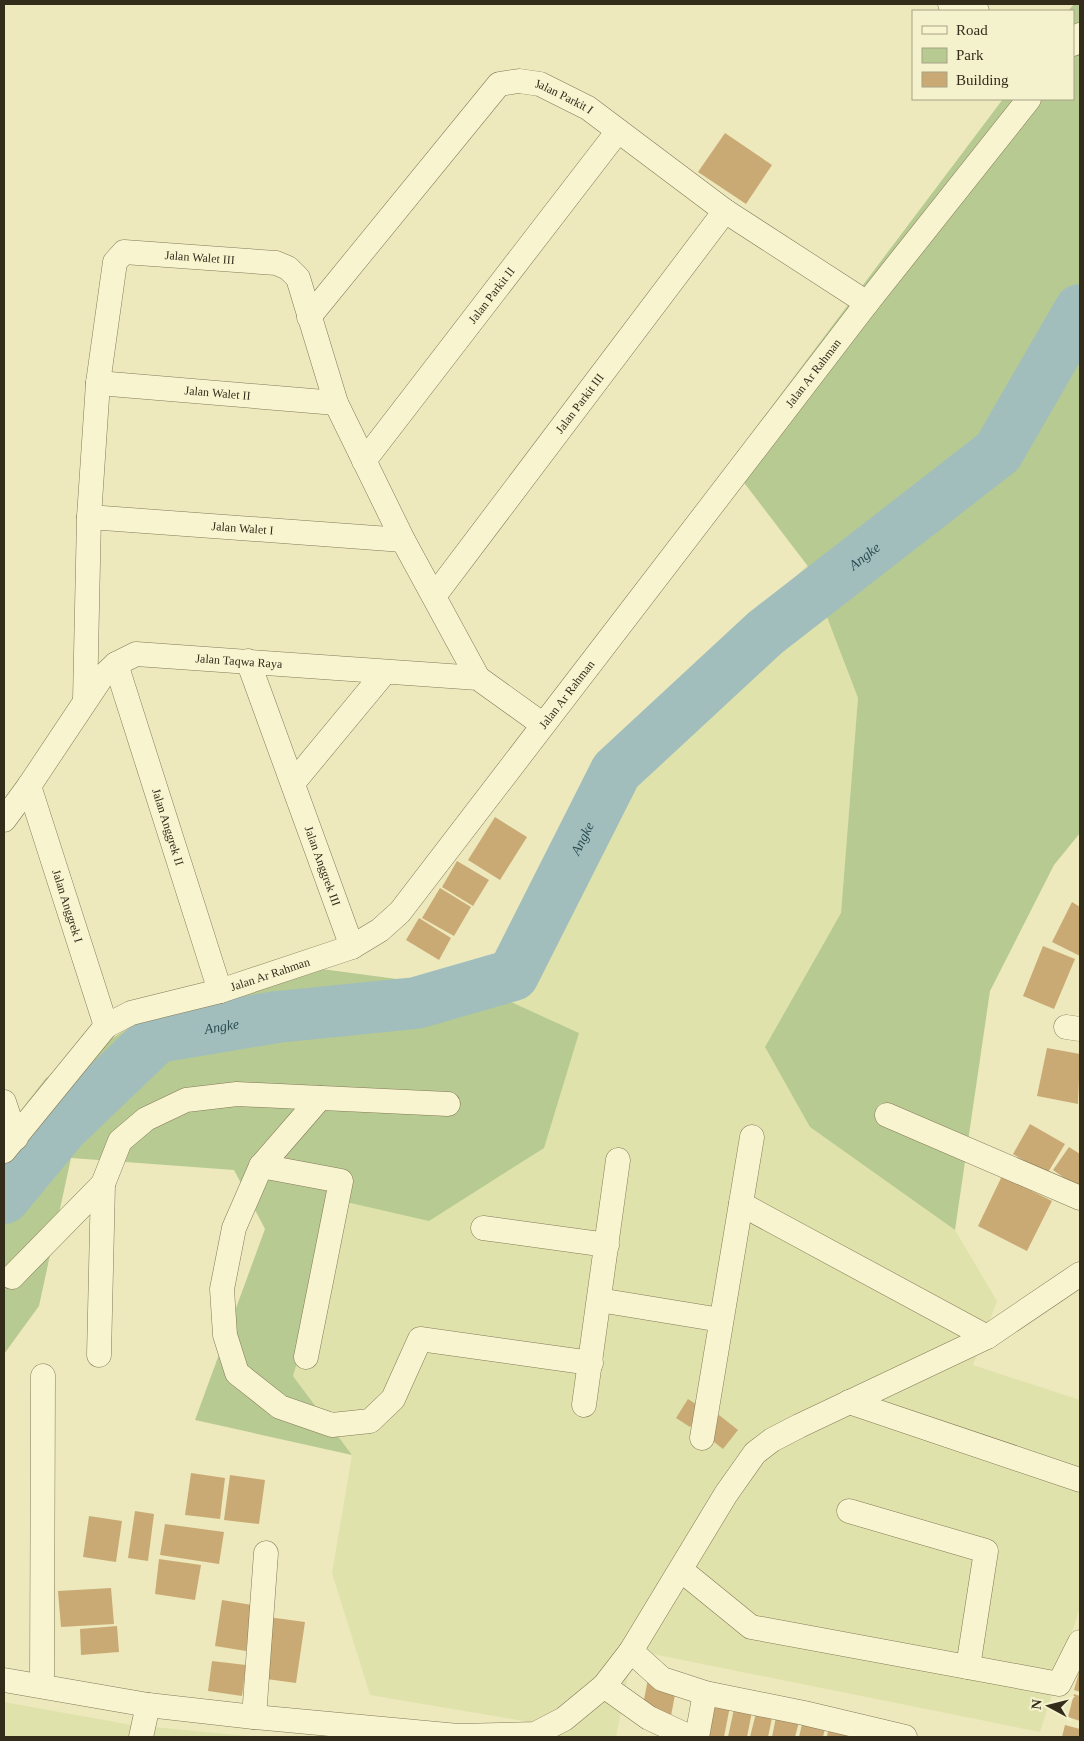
<svg xmlns="http://www.w3.org/2000/svg" width="1084" height="1741" viewBox="0 0 1084 1741" font-family="'Times New Roman',serif">
<style>
.farmland{fill:#dfe2ab}
.green{fill:#b7ca92}
.lines{fill:none;stroke-linecap:round;stroke-linejoin:round}
.river{stroke:#a1bebc;stroke-width:52}
.building{fill:#caaa74}
.street-casing{stroke:#847957;stroke-width:25}
.street{stroke:#f8f4d0;stroke-width:24}
.labels{text-anchor:middle;dominant-baseline:central;stroke-width:4.5;stroke-linejoin:round;paint-order:stroke}
.street-label{font-size:12px;fill:#342c1b;stroke:#f4f1cd}
.water-label{font-size:14px;font-style:italic;fill:#2b4d53;stroke:#f4f1cd}
</style>
<rect width="100%" height="100%" fill="#ede9bd"/>
<g class="farmland">
<path d="M807,565L858,698L841,913L765,1047L811,1127L955,1230L997,1301L973,1365L1080,1400V1607L1040,1732L633,1650L616,1737H523L524,1721L370,1695L332,1573L352,1455L293,1376L346,1202L579,1033L487,991L601,773Z"/>
<path d="M4,1702L132,1725L258,1737H4Z"/>
</g>
<g class="green">
<path d="M1074,4H1080V833L1054,865L990,991L955,1230L810,1127L765,1047L841,913L858,698L807,565L729,463L1003,99H1073V11H1068Z"/>
<path d="M314,968L487,991L579,1033L544,1148L429,1221L346,1202L293,1376L352,1455L195,1420L265,1229L234,1170L71,1158L39,1306L4,1354V1132L46,1078L136,1024Z"/>
</g>
<g class="lines">
<path class="river" id="s1" d="M4,1198L63,1127L157,1037L277,1017L416,1003L513,975L616,771L765,633L998,452L1080,310"/>
</g>
<g class="building">
<path d="M725,133L772,165L746,204L698,172Z"/>
<path d="M495,817L527,837L500,880L468,860Z"/>
<path d="M457,861L489,880L473,906L442,887Z"/>
<path d="M440,888L471,907L454,936L422,918Z"/>
<path d="M1072,902L1080,907V956L1052,942Z"/>
<path d="M419,918L451,938L439,960L406,940Z"/>
<path d="M1043,946L1075,959L1054,1009L1023,996Z"/>
<path d="M1047,1048L1080,1054L1078,1104L1037,1096Z"/>
<path d="M1030,1124L1065,1144L1047,1174L1013,1154Z"/>
<path d="M1069,1147L1080,1154V1189L1053,1170Z"/>
<path d="M1002,1176L1052,1201L1027,1251L978,1226Z"/>
<path d="M688,1399L702,1408L690,1427L676,1418Z"/>
<path d="M719,1415L738,1430L723,1449L704,1434Z"/>
<path d="M191,1473L225,1478L220,1519L185,1515Z"/>
<path d="M230,1475L265,1480L259,1524L224,1520Z"/>
<path d="M135,1511L154,1514L148,1561L128,1558Z"/>
<path d="M89,1516L122,1521L116,1562L83,1557Z"/>
<path d="M165,1524L224,1532L219,1564L160,1555Z"/>
<path d="M159,1559L201,1565L195,1600L155,1594Z"/>
<path d="M111,1588L114,1624L61,1627L58,1591Z"/>
<path d="M222,1600L252,1605L246,1651L215,1646Z"/>
<path d="M268,1617L305,1622L296,1683L259,1678Z"/>
<path d="M117,1626L119,1652L81,1655L80,1629Z"/>
<path d="M212,1661L246,1665L242,1696L208,1691Z"/>
<path d="M1080,1669V1692L1074,1690Z"/>
<path d="M648,1679L677,1684L671,1716L642,1710Z"/>
<path d="M1074,1694L1080,1696V1721L1068,1717Z"/>
<path d="M705,1701L730,1706L724,1737H698Z"/>
<path d="M734,1709L752,1712L747,1737H728Z"/>
<path d="M757,1709L773,1713L768,1737H750Z"/>
<path d="M776,1717L799,1722L795,1737H772Z"/>
<path d="M802,1724L825,1729L823,1737H799Z"/>
<path d="M1065,1725L1080,1729V1737H1062Z"/>
<path d="M828,1731L847,1735V1737H827Z"/>
</g>
<g class="lines">
<defs>
<g id="street">
<path d="M950,4L977,11"/>
<path d="M1073,44L1080,35"/>
<path id="s2" d="M309,317L499,84L519,81L540,84L588,108L725,211L867,303"/>
<path id="s3" d="M98,383L336,403"/>
<path id="s4" d="M364,461L618,131"/>
<path id="s5" d="M89,517L403,540"/>
<path id="s6" d="M435,595L725,211"/>
<path id="s7" d="M248,661L352,947"/>
<path id="s8" d="M116,664L220,991"/>
<path id="s9" d="M85,700L89,517L98,383L115,262L124,252L276,263L288,268L298,278L336,403L403,540L478,678"/>
<path d="M293,783L384,673"/>
<path id="s10" d="M29,786L106,1026"/>
<path id="s11" d="M4,820L29,786L101,678L116,664L136,654L478,678L542,724"/>
<path d="M1066,1027L1080,1029"/>
<path d="M320,1098L261,1166L234,1228L222,1289L225,1335L237,1373L280,1407L332,1425L370,1421L393,1399L420,1339L591,1363"/>
<path d="M4,1102L16,1138"/>
<path d="M887,1115L1080,1198"/>
<path id="s12" d="M4,1151L106,1026L131,1013L220,991L352,947L380,930L400,912L867,303L1029,99"/>
<path d="M261,1166L341,1181L306,1357"/>
<path d="M741,1204L987,1337"/>
<path d="M483,1228L607,1245"/>
<path d="M12,1277L103,1184L120,1141L146,1119L186,1100L237,1094L448,1104"/>
<path d="M599,1300L721,1320"/>
<path d="M99,1355L103,1184"/>
<path d="M849,1402L1080,1480"/>
<path d="M584,1405L618,1160"/>
<path d="M702,1438L752,1137"/>
<path d="M849,1511L986,1551L968,1667"/>
<path d="M681,1570L751,1627L1059,1684L1080,1642"/>
<path d="M631,1651L662,1679L705,1693L804,1713L905,1737"/>
<path d="M4,1680L148,1705L254,1717L458,1736L535,1734L564,1719L604,1686L631,1651L726,1494L755,1453L772,1440L799,1426L987,1337L1080,1274"/>
<path d="M42,1686L43,1376"/>
<path d="M604,1686L649,1718L690,1737"/>
<path d="M254,1717L266,1553"/>
<path d="M141,1737L148,1705"/>
<path d="M697,1737L705,1693"/>
</g>
</defs>
<use href="#street" class="street-casing"/>
<use href="#street" class="street"/>
</g>
<g class="labels">
<g class="street-label">
<text stroke="none"><textPath href="#s2" startOffset="369">Jalan Parkit I</textPath></text>
<text stroke="none"><textPath href="#s9" startOffset="529">Jalan Walet III</textPath></text>
<text stroke="none"><textPath href="#s4" startOffset="209">Jalan Parkit II</textPath></text>
<text stroke="none"><textPath href="#s12" startOffset="1159">Jalan Ar Rahman</textPath></text>
<text stroke="none"><textPath href="#s3" startOffset="120">Jalan Walet II</textPath></text>
<text stroke="none"><textPath href="#s6" startOffset="240">Jalan Parkit III</textPath></text>
<text stroke="none"><textPath href="#s5" startOffset="154">Jalan Walet I</textPath></text>
<text stroke="none"><textPath href="#s11" startOffset="318">Jalan Taqwa Raya</textPath></text>
<text stroke="none"><textPath href="#s12" startOffset="754">Jalan Ar Rahman</textPath></text>
<text stroke="none"><textPath href="#s8" startOffset="171">Jalan Anggrek II</textPath></text>
<text stroke="none"><textPath href="#s7" startOffset="218">Jalan Anggrek III</textPath></text>
<text stroke="none"><textPath href="#s10" startOffset="126">Jalan Anggrek I</textPath></text>
<text stroke="none"><textPath href="#s12" startOffset="334">Jalan Ar Rahman</textPath></text>
</g>
<g class="water-label">
<text stroke="none"><textPath href="#s1" startOffset="1142">Angke</textPath></text>
<text stroke="none"><textPath href="#s1" startOffset="738">Angke</textPath></text>
<text stroke="none"><textPath href="#s1" startOffset="288">Angke</textPath></text>
</g>
</g>
<rect width="1084" height="1741" fill="none" stroke="#342c1b" stroke-width="10"/>
<rect x="912" y="10" width="162" height="90" fill="#f4f1cd" stroke="#a7a286"/>
<rect x="922" y="26" width="25" height="8" fill="#f8f4d0" stroke="#a7a286"/>
<text x="956" y="35" font-size="15" fill="#342c1b">Road</text>
<rect x="922" y="48" width="25" height="15" fill="#b7ca92" stroke="#a7a286"/>
<text x="956" y="60" font-size="15" fill="#342c1b">Park</text>
<rect x="922" y="72" width="25" height="15" fill="#caaa74" stroke="#a7a286"/>
<text x="956" y="85" font-size="15" fill="#342c1b">Building</text>
<g transform="translate(1049 1706) rotate(277)" stroke="#f4f1cd" stroke-width="4" paint-order="stroke">
<path d="M0-4L9 19L0 12L-9 19Z" fill="#342c1b"/>
<text y="-8" font-size="14" font-weight="bold" text-anchor="middle" fill="#342c1b">N</text>
</g>
</svg>
